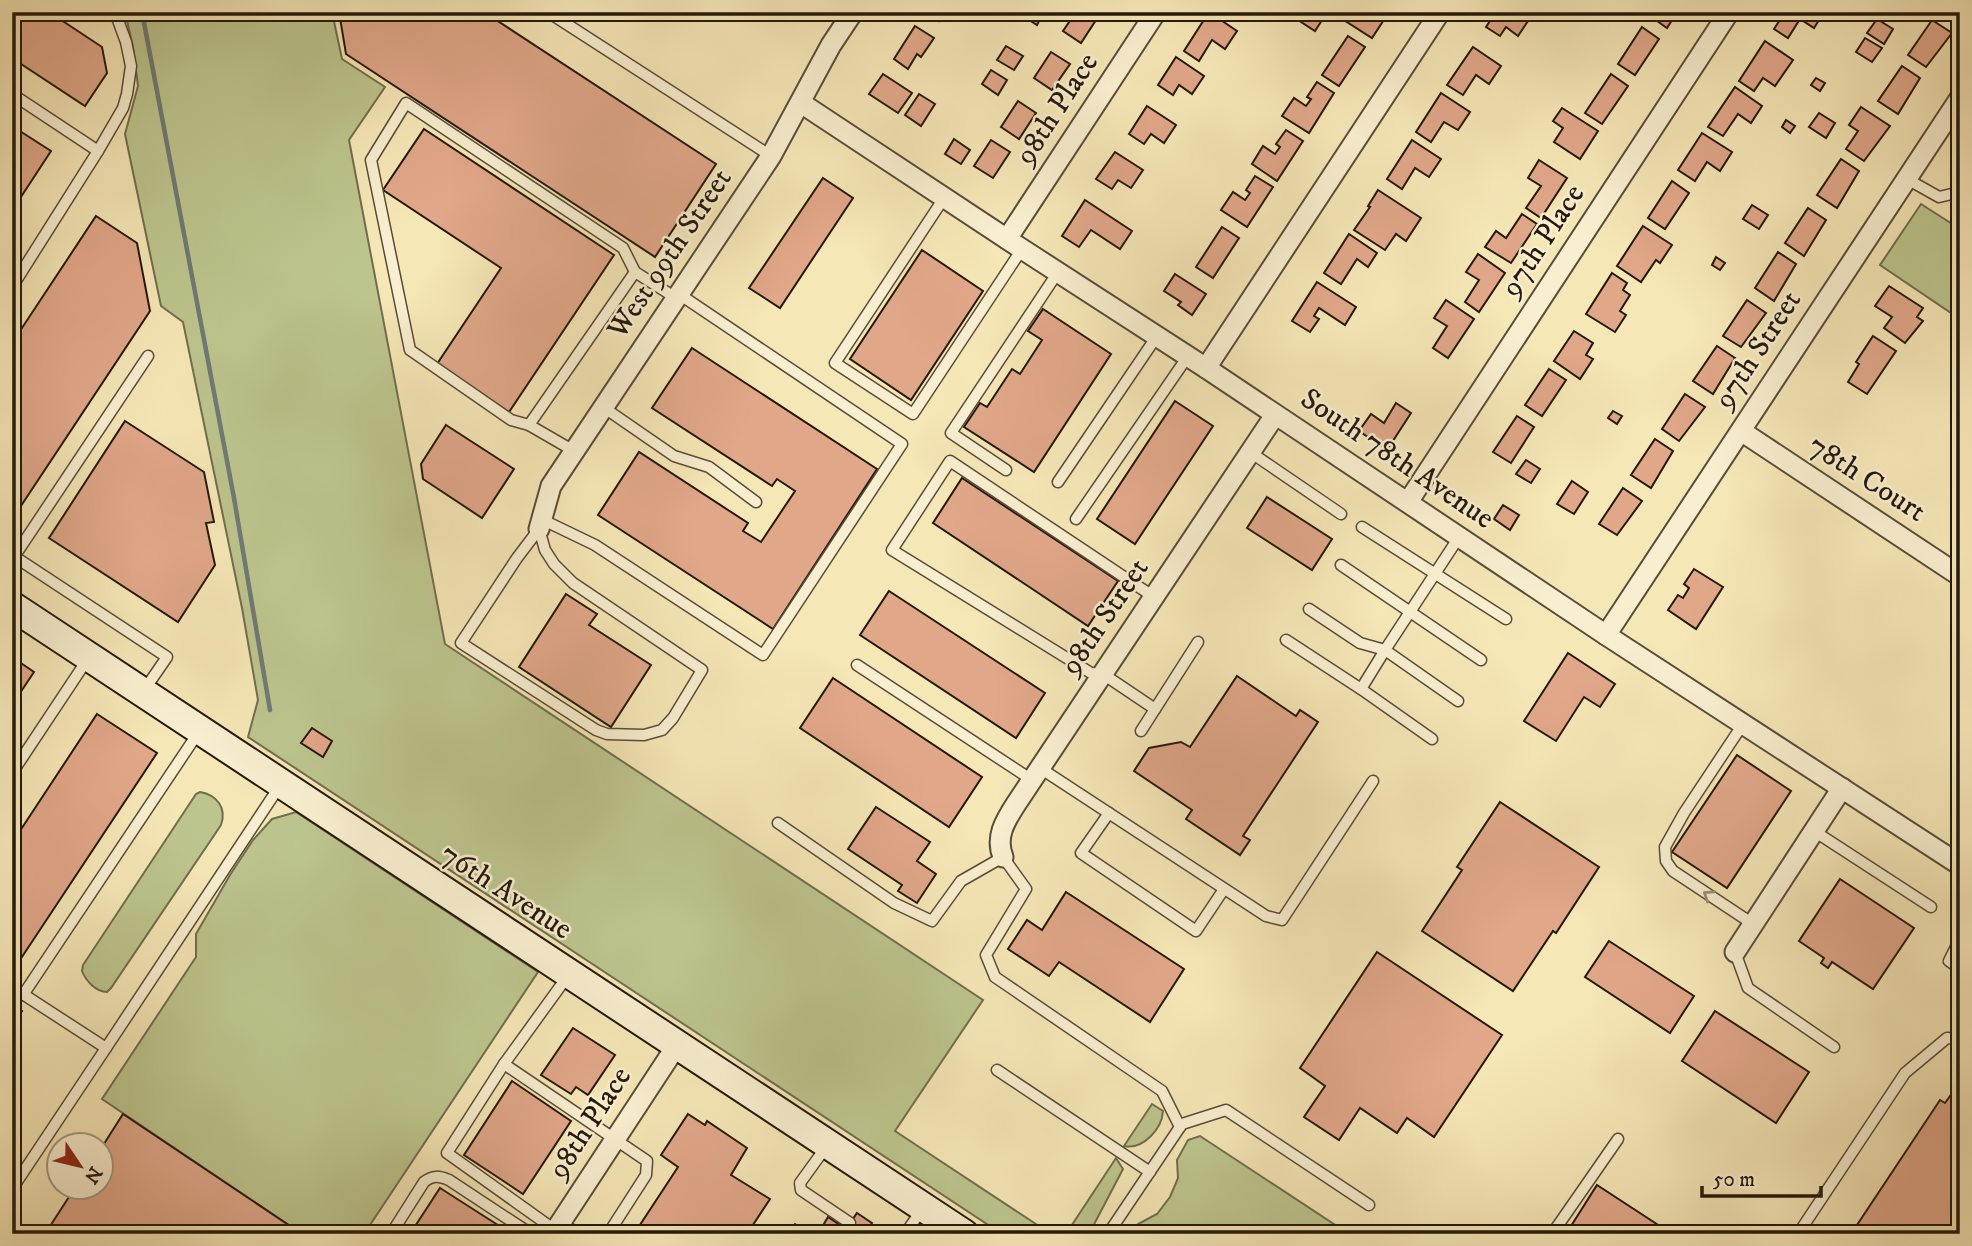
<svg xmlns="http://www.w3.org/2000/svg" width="1972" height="1246" viewBox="0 0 1972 1246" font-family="'IM FELL DW Pica',serif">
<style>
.green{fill:#bdc58e;stroke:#706e4e;stroke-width:2}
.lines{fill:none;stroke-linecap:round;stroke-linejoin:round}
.stream{stroke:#707a75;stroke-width:4.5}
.building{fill:#e0a789;stroke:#24180d;stroke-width:2}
.lane-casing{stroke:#584c38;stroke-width:13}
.street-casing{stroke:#584c38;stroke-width:23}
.secondary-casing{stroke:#24180d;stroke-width:32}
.lane{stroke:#f9efd0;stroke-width:10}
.street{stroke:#f9efd0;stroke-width:19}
.secondary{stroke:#f9efd0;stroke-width:28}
.oneway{stroke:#998e78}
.labels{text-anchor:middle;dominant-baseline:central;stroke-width:5;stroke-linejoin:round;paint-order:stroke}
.street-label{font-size:30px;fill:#24180d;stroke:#f9efd0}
</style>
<rect width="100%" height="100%" fill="#f6e7b7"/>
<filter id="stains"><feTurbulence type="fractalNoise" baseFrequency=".00286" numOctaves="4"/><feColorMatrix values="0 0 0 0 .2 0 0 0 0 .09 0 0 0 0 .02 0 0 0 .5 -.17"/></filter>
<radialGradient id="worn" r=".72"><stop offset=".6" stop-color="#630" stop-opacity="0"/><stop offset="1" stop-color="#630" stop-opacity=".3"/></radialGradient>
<g class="green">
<path d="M125,12H332L342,59L385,87L349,140L445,644L983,1000L895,1131L1051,1234H1002L248,737L258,700L242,608L183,322L161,306L125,134L138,86L133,47Z"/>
<path d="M1921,204L1960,229V319L1880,265Z"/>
<path d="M200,792C217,795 227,808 221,825L111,988L107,992C96,992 86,981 82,971L83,965L196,794Z"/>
<path d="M296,812L538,972L364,1234H302L102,1099L196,957V934L230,875L253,840L272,819Z"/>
<path d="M1152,1104L1163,1111C1162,1129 1143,1150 1124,1146Z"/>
<path d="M1200,1136L1349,1234H1129L1138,1224L1157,1214L1170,1197L1178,1178L1177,1160L1188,1140Z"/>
<path d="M1116,1158L1123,1169L1089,1234H1066Z"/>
</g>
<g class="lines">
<path class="stream" d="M142,12L234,498L270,710"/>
</g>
<g class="building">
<path d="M12,12H49L102,47L107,73L85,106L12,58Z"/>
<path d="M339,12H484L716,164L655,257L346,54Z"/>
<path d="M925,12H950L948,15L944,13L939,21Z"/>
<path d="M1021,12H1044L1037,25L1020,14Z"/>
<path d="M1076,12H1091L1098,17L1081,43L1063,31Z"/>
<path d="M1209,12L1237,31L1225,49L1212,40L1199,61L1184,51Z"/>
<path d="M1304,12H1318L1324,17L1315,31L1298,20Z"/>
<path d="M1337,12H1389L1372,38L1336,15Z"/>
<path d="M1496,12H1521L1530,18L1518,36L1506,27L1500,36L1486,27Z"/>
<path d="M1652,12H1677L1667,28L1650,16Z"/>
<path d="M1785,12H1824L1814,28L1800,19L1788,38L1774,29Z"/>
<path d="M1877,19L1893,29L1884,44L1867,33Z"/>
<path d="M1932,20L1952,33L1926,67L1908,55Z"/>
<path d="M915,26L934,38L921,57L917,54L908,69L894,59Z"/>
<path d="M1642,27L1659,39L1635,75L1618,64Z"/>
<path d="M1348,36L1365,47L1339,86L1322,75Z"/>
<path d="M1865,38L1882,48L1872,62L1856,52Z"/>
<path d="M1765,41L1793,60L1775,86L1763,78L1754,91L1739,81Z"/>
<path d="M1006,46L1023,56L1014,70L997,60Z"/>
<path d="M1473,47L1501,66L1489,84L1476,75L1463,95L1447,85Z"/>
<path d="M1051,52L1070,64L1052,90L1034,78Z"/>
<path d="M1176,57L1204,76L1192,94L1179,85L1173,95L1158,85Z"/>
<path d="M1902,66L1920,78L1898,114L1878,101Z"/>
<path d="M991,70L1007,80L998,95L982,84Z"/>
<path d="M883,74L912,93L898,113L869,94Z"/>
<path d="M1611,74L1628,86L1602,124L1585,113Z"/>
<path d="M1816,78L1825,83L1820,91L1811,85Z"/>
<path d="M1317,82L1334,93L1309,133L1282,116L1294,98L1306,106L1311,99L1307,97Z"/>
<path d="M1735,87L1762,106L1751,123L1738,114L1723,136L1708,127Z"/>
<path d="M1441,93L1470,112L1458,130L1444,122L1431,142L1416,132Z"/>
<path d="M919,94L935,104L921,126L905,115Z"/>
<path d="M1018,101L1036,113L1019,139L1001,127Z"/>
<path d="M1147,106L1176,125L1164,143L1151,134L1144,144L1129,134Z"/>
<path d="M1861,107L1890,126L1864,161L1846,149L1858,131L1849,125Z"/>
<path d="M1562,108L1598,131L1580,159L1554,142L1563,128L1553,121Z"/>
<path d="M1819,113L1835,123L1826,138L1809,127Z"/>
<path d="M1786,120L1795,126L1790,133L1782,127Z"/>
<path d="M12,126L51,151L19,200L12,196Z"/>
<path d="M424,129L614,255L509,412L437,364L501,268L383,190Z"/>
<path d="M1286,130L1303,141L1277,181L1252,164L1263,146L1275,154L1280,147L1276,144Z"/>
<path d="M1702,133L1732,152L1720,171L1707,162L1695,181L1678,170Z"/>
<path d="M954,139L970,150L961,164L945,154Z"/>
<path d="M991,140L1010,152L993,178L974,166Z"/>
<path d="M1412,140L1441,159L1429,177L1415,168L1402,189L1387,179Z"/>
<path d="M1115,152L1143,170L1131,188L1118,180L1112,189L1096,179Z"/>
<path d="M1841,159L1859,171L1837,208L1817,195Z"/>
<path d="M1539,160L1567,178L1541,218L1526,208L1541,186L1528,178Z"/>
<path d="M1255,176L1273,187L1247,227L1221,210L1233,192L1245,200L1250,193L1246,190Z"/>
<path d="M823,178L853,198L780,308L749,288Z"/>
<path d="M1672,181L1689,193L1665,229L1648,218Z"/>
<path d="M1378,190L1421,218L1406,241L1396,234L1385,250L1354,230L1370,207L1368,206Z"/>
<path d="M1085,200L1132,231L1120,249L1091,230L1079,247L1062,236Z"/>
<path d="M1752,205L1768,215L1759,229L1743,219Z"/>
<path d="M1808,208L1826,220L1804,256L1785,243Z"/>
<path d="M1522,214L1537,224L1511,263L1485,247L1496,231L1506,238Z"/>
<path d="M96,216L137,243L150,311L13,518L12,343Z"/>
<path d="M1643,226L1672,245L1660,263L1656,260L1641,282L1617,266Z"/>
<path d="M1222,227L1239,238L1213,278L1196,267Z"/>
<path d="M1349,234L1377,253L1368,267L1357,259L1341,284L1324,273Z"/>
<path d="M922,250L983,291L911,400L850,359Z"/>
<path d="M1778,252L1796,264L1774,301L1755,288Z"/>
<path d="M1478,254L1505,273L1479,312L1465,302L1479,280L1466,272Z"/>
<path d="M1716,257L1725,263L1720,270L1712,265Z"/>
<path d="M1612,273L1627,283L1623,290L1630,295L1620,311L1626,315L1615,332L1586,314Z"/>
<path d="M1175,274L1206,294L1192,315L1178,305L1181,302L1164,291Z"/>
<path d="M1317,282L1356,307L1345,325L1319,308L1314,316L1319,319L1310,332L1292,321Z"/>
<path d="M1889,286L1923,308L1917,317L1923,321L1905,343L1884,328L1892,317L1875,306Z"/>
<path d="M1446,300L1474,319L1448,358L1433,348L1447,326L1434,318Z"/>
<path d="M1747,300L1766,313L1741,347L1723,336Z"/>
<path d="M1043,309L1111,354L1034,472L964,427L980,403L987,407L1012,369L1020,374L1042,340L1028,331Z"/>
<path d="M1574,331L1593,343L1586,355L1593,359L1580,379L1554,361Z"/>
<path d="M1873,336L1896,351L1867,394L1848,382L1859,364L1856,362Z"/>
<path d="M1717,346L1735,358L1713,394L1693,381Z"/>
<path d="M692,348L877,469L773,629L598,515L639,452L748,523L743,531L761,542L795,491L777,479L772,486L652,408Z"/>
<path d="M1549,369L1566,380L1542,416L1525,405Z"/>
<path d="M1685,394L1705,407L1679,441L1662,429Z"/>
<path d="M1175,401L1213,426L1135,544L1097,519Z"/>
<path d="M1396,403L1411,413L1387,450L1359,431L1371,414L1384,423Z"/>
<path d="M1613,411L1622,416L1617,424L1608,418Z"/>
<path d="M1517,416L1534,427L1511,463L1493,452Z"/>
<path d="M125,421L204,472L214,522L206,523L215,565L178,622L49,538Z"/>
<path d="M446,425L514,469L482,518L423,479L421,464Z"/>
<path d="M1655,439L1673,451L1651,488L1631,475Z"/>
<path d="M1526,460L1540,469L1531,483L1516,474Z"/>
<path d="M962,478L1118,581L1088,626L933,523Z"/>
<path d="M1572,481L1588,492L1574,514L1557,504Z"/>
<path d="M1623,488L1642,501L1617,535L1599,524Z"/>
<path d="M1267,497L1332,539L1312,570L1247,528Z"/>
<path d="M1503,505L1519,515L1510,530L1494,519Z"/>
<path d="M1694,569L1723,587L1696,629L1668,610L1678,595L1683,598L1689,588L1684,584Z"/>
<path d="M889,591L1045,693L1016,738L860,635Z"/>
<path d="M566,594L597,614L589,625L651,665L611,727L519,667Z"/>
<path d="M1568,653L1615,684L1600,707L1584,697L1556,741L1524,721Z"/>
<path d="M12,657L34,672L12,705Z"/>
<path d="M1237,676L1296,716L1300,710L1318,722L1243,836L1250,840L1240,855L1186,819L1192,810L1134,771L1149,748L1181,742L1190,747Z"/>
<path d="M833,678L982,777L949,827L800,728Z"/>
<path d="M97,714L157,753L12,972V843Z"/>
<path d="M312,728L332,741L323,757L301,743Z"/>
<path d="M1737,755L1791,791L1727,888L1672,852Z"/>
<path d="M1500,802L1599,867L1556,933L1553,931L1513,991L1422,931L1462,870L1457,867Z"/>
<path d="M876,807L930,842L917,861L936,874L917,903L898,891L902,885L848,849Z"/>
<path d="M1840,879L1914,928L1873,989L1832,962L1828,968L1821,963L1824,958L1799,941Z"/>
<path d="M1066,892L1184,969L1150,1022L1059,962L1049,976L1008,949L1027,920L1042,930Z"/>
<path d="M1609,941L1694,996L1670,1033L1585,977Z"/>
<path d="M1377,952L1502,1035L1434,1137L1407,1118L1397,1133L1360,1108L1339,1140L1304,1117L1325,1086L1300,1068Z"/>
<path d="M12,1005L22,1011L12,1026Z"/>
<path d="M1715,1011L1809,1072L1776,1123L1682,1061Z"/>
<path d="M573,1028L615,1055L588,1095L576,1087L571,1094L541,1075Z"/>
<path d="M512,1081L571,1121L523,1194L464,1155Z"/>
<path d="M1960,1082V1216L1948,1234H1851L1940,1100L1945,1103Z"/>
<path d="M123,1114L302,1234H45L76,1186H102V1147Z"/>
<path d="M688,1114L705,1125L707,1121L747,1148L731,1175L770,1199L747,1234H634L678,1167L661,1155Z"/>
<path d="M1597,1185L1672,1234H1566Z"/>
<path d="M440,1188L501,1227L497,1234H410Z"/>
<path d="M857,1213L872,1223L865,1234H818L828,1217L846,1229Z"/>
<path d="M795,1224L810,1234H788Z"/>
</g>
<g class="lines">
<defs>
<g id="lane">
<path d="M548,12L771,156"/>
<path d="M12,94L98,151"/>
<path d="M1907,179L1939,197L1960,192"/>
<path d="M944,198L835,363L913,414L1022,249"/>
<path d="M12,287L98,151L123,108L127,94L131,66L126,42L115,12"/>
<path d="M603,407L674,456L709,467L756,502"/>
<path d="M529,425L511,420L410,350L371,160L406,103L623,248L635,272"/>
<path d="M574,451L529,425L635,272L676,298"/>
<path d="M1250,452L1341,514"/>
<path d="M1006,470L951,433L1058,272"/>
<path d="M1058,482L1157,336"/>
<path d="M541,519L595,545L763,655L902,444L679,294"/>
<path d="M1076,519L1188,356"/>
<path d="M1362,527L1506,619"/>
<path d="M539,529L545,550L554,564L573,583L702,670L673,718L662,730L644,735L607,734L596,730L461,643L517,558Z"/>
<path d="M12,555L167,657L145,689"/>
<path d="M12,560L148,356"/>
<path d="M1341,565L1481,660"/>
<path d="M1154,597L950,461L892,550L1091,673L1103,674L1155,709"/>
<path d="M1309,609L1360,643L1385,650L1361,689L1432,739"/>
<path d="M1286,640L1361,689"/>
<path d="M857,665L1032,780"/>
<path d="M1458,701L1385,650L1459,537"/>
<path d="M1743,724L1684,813L1665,847L1666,861L1673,871L1753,924"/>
<path d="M1141,731L1198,642"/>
<path d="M1040,768L1266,916L1282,920L1373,781"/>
<path d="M12,773L89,657"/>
<path d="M1109,813L1081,853L1196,931L1224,889"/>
<path d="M778,823L894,903L932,921L961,881L1003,857L1026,889L986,955L995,977L1162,1091L1180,1127"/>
<path d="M1814,831L1931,907"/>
<path d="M1960,939L1949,961L1960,969"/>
<path d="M1735,952L1748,988L1834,1047"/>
<path d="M12,987L106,1048L281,784"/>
<path d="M23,995L198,733"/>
<path d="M504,1064L647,1161L646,1175L608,1234"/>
<path d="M997,1070L1150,1172"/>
<path d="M826,1147L800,1183L801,1190L850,1223"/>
<path d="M12,1189L106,1048"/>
<path d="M560,1222L578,1234"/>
<path d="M555,1230L447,1153L504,1064L567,977"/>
<path d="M866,1233L867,1234"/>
<path d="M391,1234L424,1182C433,1175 439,1176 449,1180L531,1234"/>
<path d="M905,1234L923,1208"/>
<path d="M1108,1234L1182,1124L1226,1110L1369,1205"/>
<path d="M1552,1234L1618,1139"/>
<path d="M1798,1234L1905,1073L1947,1038L1960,1039"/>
</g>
<g id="street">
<path d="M801,103L1022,249L1206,368L1606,635L1960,865"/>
<path d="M1007,239L1156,12"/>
<path d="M1206,368L1440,12"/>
<path d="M1741,431L1960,576"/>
<path d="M1408,502L1729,12"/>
<path d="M539,529L551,486L771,156L831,45L853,12"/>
<path d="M1606,635L1960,98"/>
<path d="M1003,857C995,837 1005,821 1016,804L1275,415"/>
<path d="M1735,952L1842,788"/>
<path d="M553,1234L677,1045"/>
</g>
<path id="secondary" d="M12,606L964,1234"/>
</defs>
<use href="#lane" class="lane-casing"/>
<use href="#street" class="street-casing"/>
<use href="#secondary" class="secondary-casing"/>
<use href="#lane" class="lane"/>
<use href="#street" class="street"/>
<use href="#secondary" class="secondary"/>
</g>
<defs><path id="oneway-chevron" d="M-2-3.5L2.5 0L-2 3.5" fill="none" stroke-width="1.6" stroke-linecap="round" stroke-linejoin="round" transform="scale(1.75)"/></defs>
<use class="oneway" href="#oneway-chevron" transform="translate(1708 895) rotate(-147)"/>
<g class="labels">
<g class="street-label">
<text transform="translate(1057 109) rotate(-57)">98th Place</text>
<text transform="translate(1543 241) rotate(-57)">97th Place</text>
<text transform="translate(670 254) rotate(-56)">West 99th Street</text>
<text transform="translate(1758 350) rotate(-57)">97th Street</text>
<text transform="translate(1397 459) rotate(34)">South 78th Avenue</text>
<text transform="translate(1867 479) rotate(33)">78th Court</text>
<text transform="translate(1105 617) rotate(-56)">98th Street</text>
<text transform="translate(506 892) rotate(33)">76th Avenue</text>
<text transform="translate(590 1123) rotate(-57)">98th Place</text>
</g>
</g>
<rect width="1972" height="1246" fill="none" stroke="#f6e7b7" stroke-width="42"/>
<rect x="14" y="14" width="1944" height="1218" fill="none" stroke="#24180d" stroke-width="3.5"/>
<rect x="21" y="21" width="1930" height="1204" fill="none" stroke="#24180d" stroke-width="2"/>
<g transform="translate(80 1166) rotate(125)"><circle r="33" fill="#f9efd0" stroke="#a49982" stroke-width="2"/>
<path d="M0-5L12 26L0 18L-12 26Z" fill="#8f2418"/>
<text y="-10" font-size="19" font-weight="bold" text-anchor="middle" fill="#24180d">N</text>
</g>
<path d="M1702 1186v10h119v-10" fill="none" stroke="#24180d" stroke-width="3.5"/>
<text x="1713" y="1186" font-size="21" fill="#24180d" stroke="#f9efd0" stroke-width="5" paint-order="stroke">50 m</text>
<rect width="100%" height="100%" filter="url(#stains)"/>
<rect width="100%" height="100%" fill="url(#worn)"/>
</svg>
